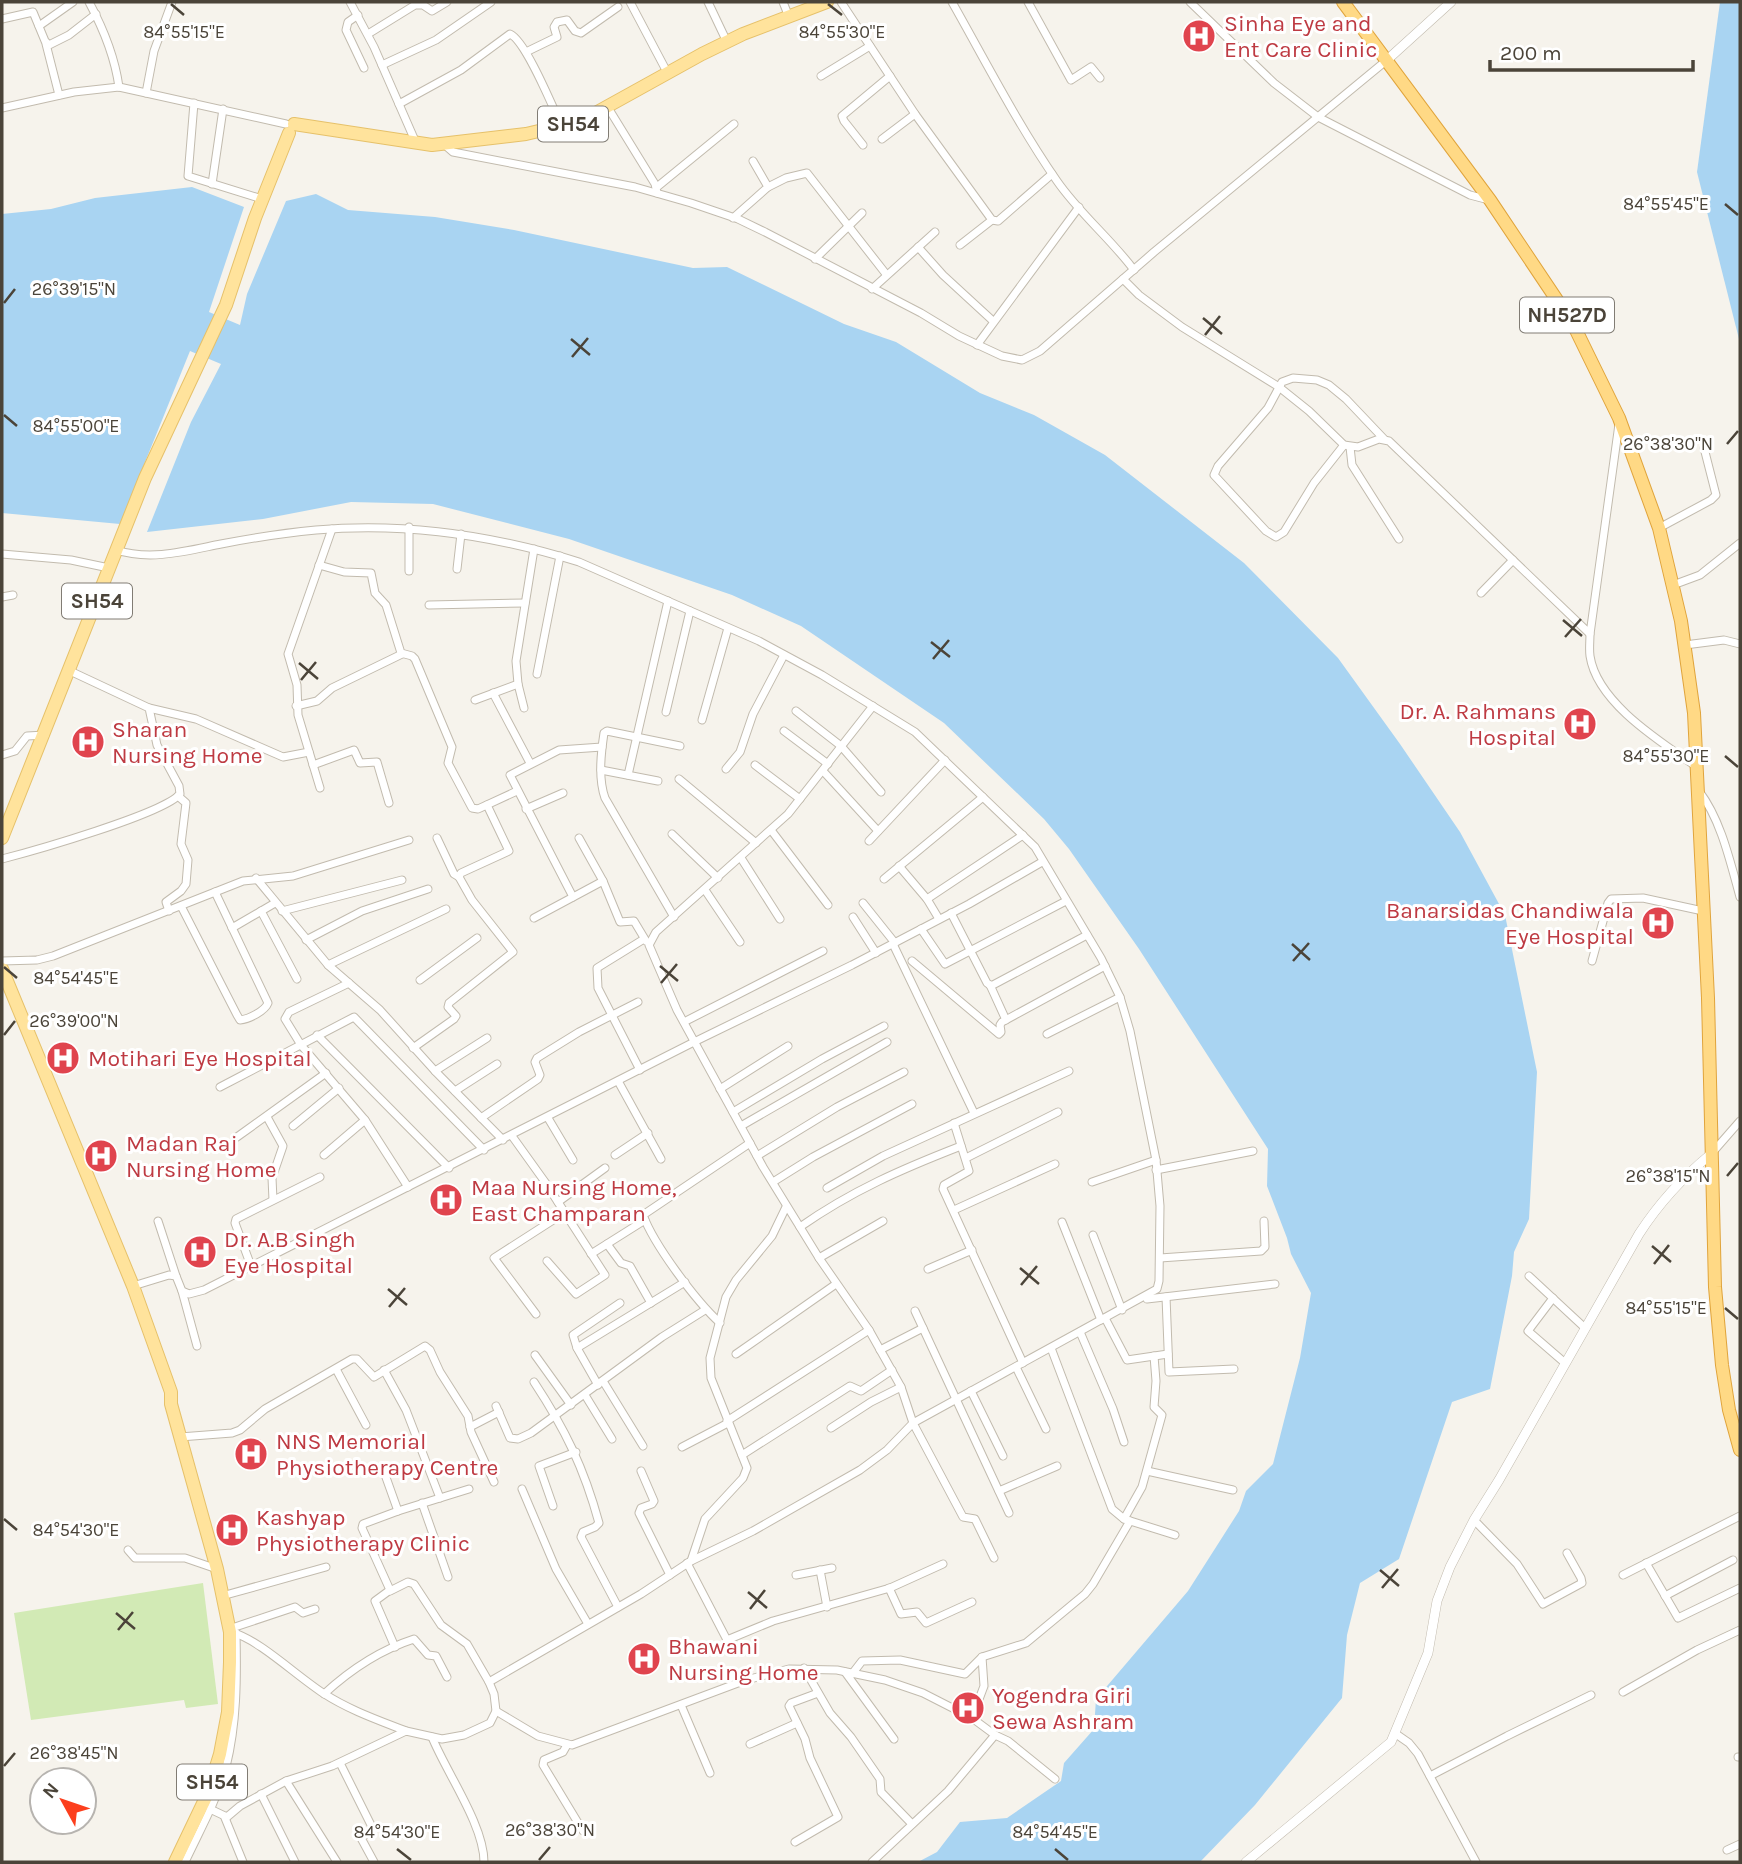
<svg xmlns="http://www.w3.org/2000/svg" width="1742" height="1864" viewBox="0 0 1742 1864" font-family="Karla,sans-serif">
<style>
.green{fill:#d2eab5}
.water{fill:#a9d4f2}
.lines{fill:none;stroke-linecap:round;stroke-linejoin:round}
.minor-casing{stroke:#c2bbae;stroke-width:9}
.tertiary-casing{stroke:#c2bbae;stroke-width:10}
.primary-casing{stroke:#e6c16a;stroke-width:14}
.trunk-casing{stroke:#e0a43c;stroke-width:14}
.minor{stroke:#fff;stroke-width:7}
.tertiary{stroke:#fff;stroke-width:9}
.primary{stroke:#ffe39c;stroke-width:12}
.trunk{stroke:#ffd985;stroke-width:12}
.ticks{fill:none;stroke:#4b4439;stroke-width:2.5}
.labels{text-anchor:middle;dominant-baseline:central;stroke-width:6;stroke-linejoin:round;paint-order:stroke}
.shield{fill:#fff;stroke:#817c74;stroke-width:2}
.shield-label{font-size:21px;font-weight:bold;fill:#4b4439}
.health-label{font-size:23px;fill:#be3a42;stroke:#fff;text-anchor:start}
.ticks-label{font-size:18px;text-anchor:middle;fill:#4b4439;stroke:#fff;stroke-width:6;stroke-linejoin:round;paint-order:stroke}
</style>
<rect width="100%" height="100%" fill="#f6f3ec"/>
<path class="green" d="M203,1583L218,1704L186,1708L184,1700L31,1720L14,1613Z"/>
<g class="water">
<path d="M1720,2H1740V343L1697,172Z"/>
<path d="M192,187L244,207L209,312L240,325L247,294L286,201L316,194L348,210L435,217L514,230L693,268L727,267L844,324L896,342L980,393L1034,415L1105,455L1244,563L1338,658L1400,744L1460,832L1505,915L1537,1072L1529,1219L1514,1252L1512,1276L1490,1389L1452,1402L1399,1559L1360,1583L1347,1635L1342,1698L1255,1805L1200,1862H918L937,1852L960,1822L1007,1818L1061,1781L1064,1763L1094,1729L1096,1699L1188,1591L1239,1511L1246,1491L1273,1464L1300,1358L1311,1293L1291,1254L1287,1238L1267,1186L1268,1149L1139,949L1069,849L1044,819L944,723L801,626L732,595L569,539L433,504L351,502L263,519L147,532L191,422L221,364L190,351L120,524L2,513V214L51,209L95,198Z"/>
</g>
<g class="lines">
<defs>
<g id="minor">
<path d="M89,2C103,28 115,58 119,87"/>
<path d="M350,2L374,47L416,143"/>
<path d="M630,2L667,72"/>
<path d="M708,2L727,42"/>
<path d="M783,2L789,17"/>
<path d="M841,2L915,114L992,220L998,221L1052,174"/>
<path d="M952,2C986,62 1018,125 1057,181C1079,213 1111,239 1134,270"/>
<path d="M1028,2L1071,80L1091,67L1100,78"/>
<path d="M1190,2L1274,83L1318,117L1470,195L1489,200"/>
<path d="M358,15L348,22L346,30L364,68"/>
<path d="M2,19L33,12L45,41L49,45L69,35L96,14"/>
<path d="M39,26L73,2"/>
<path d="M368,34L415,5H423L432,11L447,2"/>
<path d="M46,44L59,95"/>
<path d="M526,52L557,37L554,27L557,22L567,20L575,31L581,33L618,7"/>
<path d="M382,65L436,40L491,2"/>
<path d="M821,76L870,46"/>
<path d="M146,93L154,51L172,2"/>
<path d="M194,103L188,176L262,199"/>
<path d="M399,104L461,70L510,34C526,41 553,108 562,127"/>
<path d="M607,106L655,184L657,193"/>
<path d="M2,108L74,92L119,87L286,124"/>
<path d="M882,139L915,114"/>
<path d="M445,145L453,152L635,187L691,203L738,219L765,232L921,313L959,336L1002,356L1022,360L1040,351L1154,252L1387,60"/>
<path d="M863,145L844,121L842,116L890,76"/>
<path d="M212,184L223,109"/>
<path d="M657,187L734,124"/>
<path d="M768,187L786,178L807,173L886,274"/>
<path d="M733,218L768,187L753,161"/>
<path d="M960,245L992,220"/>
<path d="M918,247L943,275L993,321"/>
<path d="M815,259L862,213"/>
<path d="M1123,279L1139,295L1182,327L1279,387L1309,411L1344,445L1358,447L1379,439L1389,441L1590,634L1619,424"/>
<path d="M872,289L935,232"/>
<path d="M977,345L1079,207"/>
<path d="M1344,445L1314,483L1284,532L1276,537L1266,531L1214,475L1218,466L1268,408L1282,382L1293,378L1317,380L1329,385L1346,399L1384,439"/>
<path d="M1350,447L1352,465L1399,539"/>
<path d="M1659,528L1711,500L1716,495L1704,448"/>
<path d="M116,550C151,561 186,551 221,544C252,538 284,533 316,530C406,522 493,535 579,562L759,641L822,675L915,732L1035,847L1101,958L1120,997L1130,1031L1156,1160L1160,1206L1159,1281L1157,1289L913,1423L963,1517L975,1519L994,1558"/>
<path d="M2,554L71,560L109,568"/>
<path d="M319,565L344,572L371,573L375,593L386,605L401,653L412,656L415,659L452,747L448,763L472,808L478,809L517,791"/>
<path d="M457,569L461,534"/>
<path d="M409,571V527"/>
<path d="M1673,585L1700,575L1740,543"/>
<path d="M1481,593L1513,560"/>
<path d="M2,597L13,595"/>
<path d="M429,605L525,603"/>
<path d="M1590,634C1590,641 1589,649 1590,656C1597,703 1661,742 1697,767"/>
<path d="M1685,645L1724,640L1740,644"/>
<path d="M537,674L560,556"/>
<path d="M493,693L530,763"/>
<path d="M475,700L518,684"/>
<path d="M296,706L317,701L332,688L402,654"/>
<path d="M149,708L196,719L283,757L309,752"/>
<path d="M524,708L518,684L516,661L534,549"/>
<path d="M796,711L841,746L881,792"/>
<path d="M666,712L690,611"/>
<path d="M702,720L728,628"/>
<path d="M784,731L828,764"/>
<path d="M2,755L15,751L27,736L45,735"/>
<path d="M313,765L354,750L360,763L377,762L389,803"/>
<path d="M755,765L800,799"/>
<path d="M726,769L740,752L753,714L784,655"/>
<path d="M601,770L658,781"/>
<path d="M823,771L878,831"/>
<path d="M628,775L668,601"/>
<path d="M679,779L756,843"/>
<path d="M320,788L298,715L297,685L288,654L332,529"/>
<path d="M1699,791C1721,820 1730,861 1740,897"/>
<path d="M526,809L563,793"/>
<path d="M771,830L828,905"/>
<path d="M672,834L718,878"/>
<path d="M437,838L454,874L459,877"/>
<path d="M579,838L603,881L620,922L634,921L646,941"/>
<path d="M869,841L945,760"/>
<path d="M741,858L780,919"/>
<path d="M2,859C33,851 163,814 180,794L179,786L157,745L149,708L70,671"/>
<path d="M899,866L927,899L939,919"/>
<path d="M256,878L328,965L380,1010L435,1071L503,1140"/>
<path d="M884,879L983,797"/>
<path d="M705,890L740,942"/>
<path d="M573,897L510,775L559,750L602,747"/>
<path d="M927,899L1023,835"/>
<path d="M863,903L895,943"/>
<path d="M181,906L237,1015L240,1020C249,1019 265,1011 268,1003L215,892"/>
<path d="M169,911L166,902L181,891L186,884L188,860L181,844L186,803L178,796"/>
<path d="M261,911L297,979"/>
<path d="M282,911L402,880"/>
<path d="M951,913L987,983L991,986L1087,935"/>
<path d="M674,917L605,798C598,778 601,753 604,733L607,731L680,746"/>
<path d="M853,917L876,953"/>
<path d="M534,918L603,881"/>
<path d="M232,928L275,903"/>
<path d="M921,929L945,964L1066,901"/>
<path d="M306,940L362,911L428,889"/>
<path d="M893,944L974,1113"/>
<path d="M2,961L37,960L53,956L243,881L293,876L409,840"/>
<path d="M912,961L999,1034L1001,1032L1000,1025L1002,1022L1105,966"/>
<path d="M1592,961L1608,903L1611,899L1643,898L1703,911"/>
<path d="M328,965L446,909"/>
<path d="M420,980L477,938"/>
<path d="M349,983L289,1012L285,1019L301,1045L365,1120L408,1187"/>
<path d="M990,985L1006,1020"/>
<path d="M684,1022L823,951"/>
<path d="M1047,1034L1120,997"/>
<path d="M317,1035L449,1168"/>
<path d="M413,1048L454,1019L456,1016L448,1007L449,1003L513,952L472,900L459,877L461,873L509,851L487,805"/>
<path d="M640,1070L598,988L597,968L644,939"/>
<path d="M435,1071L487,1038"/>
<path d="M618,1081L661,1159"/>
<path d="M220,1087L354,1017L484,1150"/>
<path d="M720,1089L788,1046"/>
<path d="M455,1091L497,1064"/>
<path d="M733,1112L822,1059L884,1026"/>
<path d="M267,1117L283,1146L272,1178L273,1200"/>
<path d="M481,1118L538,1079L540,1075L535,1062L537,1058L579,1032L638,1002"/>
<path d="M548,1118L573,1160"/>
<path d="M954,1123L969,1171L944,1185L943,1189L1023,1363"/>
<path d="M293,1126L339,1088"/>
<path d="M741,1126L887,1042"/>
<path d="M512,1136L545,1182L605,1275L576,1294L547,1261"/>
<path d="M237,1137L326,1073"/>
<path d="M1712,1153L1740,1121"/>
<path d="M324,1155L365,1120"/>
<path d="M615,1155L648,1133"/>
<path d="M757,1156L837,1107L904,1072"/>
<path d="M966,1158L1058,1112"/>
<path d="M1156,1170L1253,1151"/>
<path d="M773,1182L813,1157L912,1104"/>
<path d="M1092,1182L1156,1160"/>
<path d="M827,1188L883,1156L1069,1071"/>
<path d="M558,1202L605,1168"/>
<path d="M954,1210L1055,1164"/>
<path d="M158,1221L176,1276"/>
<path d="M1062,1222L1101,1320"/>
<path d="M800,1227C853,1190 902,1169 961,1146"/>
<path d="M1093,1235L1122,1310"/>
<path d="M607,1244L621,1263L630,1266L651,1303"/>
<path d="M591,1254L645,1220"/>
<path d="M819,1258L883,1221"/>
<path d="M1160,1258L1261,1251L1265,1247L1264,1221"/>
<path d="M251,1266L235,1223L236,1219L320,1177"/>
<path d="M928,1269L972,1250"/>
<path d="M1529,1276L1585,1328"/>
<path d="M133,1286L169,1275L176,1276L182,1291L189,1294L204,1290L694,1042L852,965L969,904L1042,862"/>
<path d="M182,1291L197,1346"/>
<path d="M1166,1297L1169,1372L1234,1369"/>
<path d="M1553,1298L1528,1331L1565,1363"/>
<path d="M1147,1299L1275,1284"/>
<path d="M915,1311L1009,1513"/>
<path d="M536,1314L494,1258L564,1213"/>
<path d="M1105,1318L1127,1360L1168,1354"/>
<path d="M720,1323C696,1301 654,1245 643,1215L750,1143"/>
<path d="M1080,1332L1113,1409L1124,1442"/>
<path d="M577,1348L685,1282"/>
<path d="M1051,1348L1112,1509L1124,1519L1175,1535"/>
<path d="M880,1350L923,1328"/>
<path d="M736,1354L836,1284"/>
<path d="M535,1355L571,1405"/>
<path d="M1016,1367L1046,1429"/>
<path d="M336,1369L366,1425"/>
<path d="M384,1370L406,1410L440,1498"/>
<path d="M603,1381L643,1446"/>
<path d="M534,1382C565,1429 584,1468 599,1523L595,1527L583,1532L581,1537L618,1607"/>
<path d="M598,1385L577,1348L573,1335L620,1303"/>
<path d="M971,1391L1003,1456"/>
<path d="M585,1395L612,1439"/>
<path d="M496,1406L510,1438L518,1439L531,1433L662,1337L705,1310"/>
<path d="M727,1421L869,1330"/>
<path d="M470,1427L499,1412"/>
<path d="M831,1428L871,1402L901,1387"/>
<path d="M180,1437L232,1433L240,1430L265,1409L352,1359H357L374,1377L425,1346L430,1350L440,1372L468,1416L471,1432L494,1482"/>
<path d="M682,1447L728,1423"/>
<path d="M742,1455L850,1386L861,1391L892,1370"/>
<path d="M383,1469L398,1511"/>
<path d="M641,1471L654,1501L652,1504L641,1508L639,1513L670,1575"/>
<path d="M1147,1471L1233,1490"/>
<path d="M522,1489L556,1569L588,1624"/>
<path d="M999,1491L1057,1466"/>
<path d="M422,1503L448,1577"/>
<path d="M553,1506L539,1466L576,1452"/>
<path d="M1124,1519L1142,1487L1162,1415L1154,1407L1156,1381L1154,1356"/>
<path d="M1474,1520L1517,1564L1543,1604L1582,1583L1581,1578L1567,1553"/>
<path d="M128,1550L135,1558H185L217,1569"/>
<path d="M691,1561L705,1519L743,1478L747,1468L711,1378L710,1358L726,1297L736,1280L772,1236L786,1207"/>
<path d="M687,1563L727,1640L773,1621L890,1588L943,1564"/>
<path d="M1646,1563L1678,1618L1740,1588"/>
<path d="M820,1570L827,1607"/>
<path d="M796,1575L832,1568"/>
<path d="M1623,1575L1740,1516"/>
<path d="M889,1588L901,1614L917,1612L926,1623L972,1602"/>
<path d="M222,1596L326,1567"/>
<path d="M1665,1596L1733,1560"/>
<path d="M229,1629L295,1607L303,1613L315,1609"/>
<path d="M234,1633C259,1640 298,1677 323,1693C349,1710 378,1720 406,1731"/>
<path d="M395,1647L375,1601L390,1590L362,1528L363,1524L398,1511L469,1489"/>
<path d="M804,1668L830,1713L851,1737L880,1779L881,1792L912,1824"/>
<path d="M845,1672L894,1739"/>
<path d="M852,1674L862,1661L900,1660L965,1674L982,1657L1026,1643L1085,1594L1093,1584L1130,1521"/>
<path d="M489,1682L641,1594L691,1561L753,1531L860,1470L887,1450L913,1423L901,1387L869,1330L819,1258L763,1167L677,1010L649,945L656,932L788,814L873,706"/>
<path d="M1623,1692L1697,1650L1740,1630"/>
<path d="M324,1694C350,1670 380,1650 414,1639L428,1655L436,1656L447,1677"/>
<path d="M681,1705L710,1773"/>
<path d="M496,1711L538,1736L572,1745L746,1680L789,1669L837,1670L885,1680L923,1693L972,1718L995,1735L1008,1741L1055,1779"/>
<path d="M972,1718L984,1686L982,1657"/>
<path d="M1396,1734L1409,1743L1418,1754L1476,1862"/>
<path d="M432,1737C446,1772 484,1825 484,1862"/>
<path d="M750,1744L797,1723"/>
<path d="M567,1745L563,1752L544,1760L543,1765L583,1831"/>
<path d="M1738,1757H1740"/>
<path d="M340,1763L372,1827L371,1830L361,1838L374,1862"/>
<path d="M1430,1776L1507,1736L1591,1695"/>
<path d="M286,1781L337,1862"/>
<path d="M261,1794L295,1862"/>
<path d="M210,1809L227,1817L240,1806L286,1781L332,1766L406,1731L442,1739L464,1735L490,1723L496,1711L494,1694L489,1682L467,1644L441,1625L414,1584L408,1582L390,1591"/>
<path d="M225,1818L243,1862"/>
<path d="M795,1842L838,1817L810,1758L805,1739L789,1706L791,1703L818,1693"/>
<path d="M1727,1850L1740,1844"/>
<path d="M185,1862C199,1832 217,1800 226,1767C237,1723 237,1679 236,1633"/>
<path d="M872,1862L948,1791L995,1735"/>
</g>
<g id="tertiary">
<path d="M1387,60L1451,2"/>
<path d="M1246,1862L1391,1742L1428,1653L1437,1601L1450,1567L1474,1520L1499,1480L1639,1234C1659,1203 1683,1177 1711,1154"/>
</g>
<g id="primary">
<path d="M294,124L432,145L526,134L581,121L702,54L743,34L827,2"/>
<path d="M2,838L145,478L226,305L255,218L289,133"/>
<path d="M2,969L133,1286L171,1392V1404L217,1569L230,1632V1662L228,1712L220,1754L208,1793L175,1862"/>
</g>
<path id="trunk" d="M1343,2L1490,200L1573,324L1619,418L1659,528L1681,621L1694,713L1708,998L1715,1287L1722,1365L1729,1410L1740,1450"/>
</defs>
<use href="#minor" class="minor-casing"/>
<use href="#tertiary" class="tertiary-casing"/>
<use href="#primary" class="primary-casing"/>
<use href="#trunk" class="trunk-casing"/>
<use href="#minor" class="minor"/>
<use href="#tertiary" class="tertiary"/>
<use href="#primary" class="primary"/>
<use href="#trunk" class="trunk"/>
</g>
<path class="ticks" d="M171,4L184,15M828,4L842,15M1725,204L1738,215M4,303L15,289M1203,318L1222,334M1205,335L1220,316M571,339L590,355M572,357L588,338M4,415L17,426M1727,444L1738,431M1563,620L1582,636M1565,637L1581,619M931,642L950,657M933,659L949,640M299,663L318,679M301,680L316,662M1725,756L1738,767M1292,944L1310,960M1293,961L1309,943M660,966L678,981M4,967L17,978M661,983L677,964M4,1035L15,1021M1727,1176L1738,1163M1652,1246L1671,1262M1654,1264L1669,1245M1020,1268L1039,1284M1021,1285L1037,1266M388,1289L407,1305M389,1307L405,1288M1725,1308L1738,1319M4,1519L17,1530M1380,1570L1399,1586M1382,1588L1398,1569M748,1592L767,1608M750,1609L765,1590M116,1613L135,1629M118,1630L133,1612M4,1766L15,1753M397,1849L411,1860M1055,1849L1068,1860M539,1860L550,1847"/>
<defs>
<symbol id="hospital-disc" viewBox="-11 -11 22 22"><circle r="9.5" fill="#e0444e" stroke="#fff"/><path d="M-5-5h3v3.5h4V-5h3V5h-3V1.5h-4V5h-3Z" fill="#fff"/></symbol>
</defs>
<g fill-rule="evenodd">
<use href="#hospital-disc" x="1180" y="17" width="38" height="38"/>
<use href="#hospital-disc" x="1561" y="705" width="38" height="38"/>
<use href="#hospital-disc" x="69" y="723" width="38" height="38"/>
<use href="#hospital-disc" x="1639" y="904" width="38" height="38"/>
<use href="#hospital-disc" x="44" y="1039" width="38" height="38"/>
<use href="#hospital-disc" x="82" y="1137" width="38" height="38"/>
<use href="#hospital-disc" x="427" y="1181" width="38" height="38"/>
<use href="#hospital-disc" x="181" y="1233" width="38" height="38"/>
<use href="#hospital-disc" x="232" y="1435" width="38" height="38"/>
<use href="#hospital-disc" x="213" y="1511" width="38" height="38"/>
<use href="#hospital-disc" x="625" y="1640" width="38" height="38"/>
<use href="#hospital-disc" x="949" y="1689" width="38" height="38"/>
</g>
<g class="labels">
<g class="shield">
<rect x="538" y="106.5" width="70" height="35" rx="5"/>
<rect x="1520" y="297.5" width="94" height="35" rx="5"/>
<rect x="62" y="583.5" width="70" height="35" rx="5"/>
<rect x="177" y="1764.5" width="70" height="35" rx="5"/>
</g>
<g class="shield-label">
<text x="573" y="124">SH54</text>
<text x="1567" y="315">NH527D</text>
<text x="97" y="601">SH54</text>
<text x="212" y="1782">SH54</text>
</g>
<g class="health-label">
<text x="1224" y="23">Sinha Eye and<tspan x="1224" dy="26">Ent Care Clinic</tspan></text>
<text x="1556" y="711" text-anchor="end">Dr. A. Rahmans<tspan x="1556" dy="26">Hospital</tspan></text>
<text x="112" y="729">Sharan<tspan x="112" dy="26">Nursing Home</tspan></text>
<text x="1634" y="910" text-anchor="end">Banarsidas Chandiwala<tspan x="1634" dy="26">Eye Hospital</tspan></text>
<text x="88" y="1058">Motihari Eye Hospital</text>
<text x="126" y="1143">Madan Raj<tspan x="126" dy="26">Nursing Home</tspan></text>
<text x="471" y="1187">Maa Nursing Home,<tspan x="471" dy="26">East Champaran</tspan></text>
<text x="224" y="1239">Dr. A.B Singh<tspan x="224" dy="26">Eye Hospital</tspan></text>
<text x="276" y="1441">NNS Memorial<tspan x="276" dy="26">Physiotherapy Centre</tspan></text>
<text x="256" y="1517">Kashyap<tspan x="256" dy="26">Physiotherapy Clinic</tspan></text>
<text x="668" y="1646">Bhawani<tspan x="668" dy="26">Nursing Home</tspan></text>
<text x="992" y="1695">Yogendra Giri<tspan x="992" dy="26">Sewa Ashram</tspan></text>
</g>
</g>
<g class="ticks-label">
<text x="184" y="38">84°55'15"E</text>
<text x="842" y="38">84°55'30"E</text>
<text x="1666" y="210">84°55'45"E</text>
<text x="74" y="295">26°39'15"N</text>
<text x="76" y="432">84°55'00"E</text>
<text x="1668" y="450">26°38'30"N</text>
<text x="1666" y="762">84°55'30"E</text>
<text x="76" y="984">84°54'45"E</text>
<text x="74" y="1027">26°39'00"N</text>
<text x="1668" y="1182">26°38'15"N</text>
<text x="1666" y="1314">84°55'15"E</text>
<text x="76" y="1536">84°54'30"E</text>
<text x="74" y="1759">26°38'45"N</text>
<text x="550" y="1836">26°38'30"N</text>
<text x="397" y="1838">84°54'30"E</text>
<text x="1055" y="1838">84°54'45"E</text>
</g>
<rect width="1742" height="1864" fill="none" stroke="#4b4439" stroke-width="7"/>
<g transform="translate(63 1801) rotate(310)"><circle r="33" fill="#ffffff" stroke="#b7b4b0" stroke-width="2"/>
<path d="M0-5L12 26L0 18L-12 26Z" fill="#fc3f1d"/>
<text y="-10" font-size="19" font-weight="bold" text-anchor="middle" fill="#4b4439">N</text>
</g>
<path d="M1490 60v10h203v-10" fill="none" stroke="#4b4439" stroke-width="3.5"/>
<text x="1500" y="60" font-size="21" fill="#4b4439" stroke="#ffffff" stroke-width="5" paint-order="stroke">200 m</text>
</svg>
